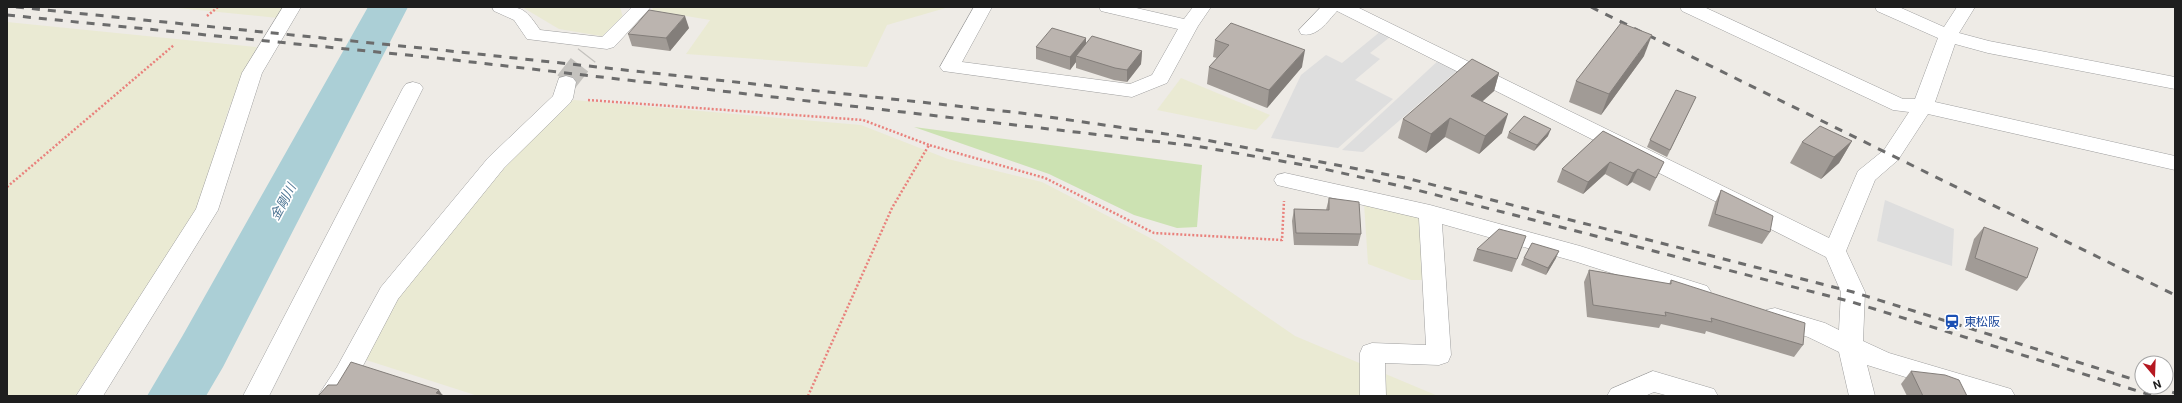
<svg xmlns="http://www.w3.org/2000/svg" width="2182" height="403" viewBox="0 0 2182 403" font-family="Roboto,'Noto Sans JP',sans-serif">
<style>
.farmland{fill:#eaead3}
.grass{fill:#cce2b2}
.parking{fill:#dedede}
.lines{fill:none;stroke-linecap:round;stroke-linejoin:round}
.river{fill:#abcfd6;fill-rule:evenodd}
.street-tunnel{stroke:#c4c2be;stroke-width:22;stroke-dasharray:22 11;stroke-linecap:butt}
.street-casing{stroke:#9f9f9f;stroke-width:1}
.path{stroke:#e9817c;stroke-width:2.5;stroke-dasharray:2 2;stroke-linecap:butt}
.street{fill:#fff;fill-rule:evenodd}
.rail{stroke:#6c6c6c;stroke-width:3;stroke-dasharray:8 8;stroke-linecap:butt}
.wall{fill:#a19b96}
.shaded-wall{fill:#837e7a}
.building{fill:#bbb4af;stroke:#837e7a}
.labels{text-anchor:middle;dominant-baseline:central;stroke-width:3.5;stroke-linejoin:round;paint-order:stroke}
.transit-label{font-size:12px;fill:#164399;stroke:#fff;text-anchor:start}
.water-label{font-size:13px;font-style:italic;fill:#4f7694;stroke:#fff}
</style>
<rect width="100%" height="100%" fill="#eeebe6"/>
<g class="farmland">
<path d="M168,7H284L278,18Z"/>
<path d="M522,7H620L624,21L607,37L559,29Z"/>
<path d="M654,7H949L887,25L867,67L686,54L710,20L651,10Z"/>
<path d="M7,22L257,47L229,108L197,210L75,396H7Z"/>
<path d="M1181,78L1270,115L1256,130L1157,110Z"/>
<path d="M574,100L861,125L948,159L1042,182L1158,242L1295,336L1438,396H478L360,358L401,291L507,160L560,105Z"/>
<path d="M1364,203L1425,214L1432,280H1411L1368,264Z"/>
</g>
<path class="grass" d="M914,127L1202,165L1197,227L1177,228L1134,215L1049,174Z"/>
<g class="parking">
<path d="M1381,31L1390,37L1370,53L1380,59L1355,80L1393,99L1338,148L1271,138L1301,75L1326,55L1342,63Z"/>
<path d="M1440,59L1459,69L1363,152L1342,150Z"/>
<path d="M1885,200L1954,229L1952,266L1877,241Z"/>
</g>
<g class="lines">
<path class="river" d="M368,7H408L223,367L206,396H147L183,335Z"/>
<path class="street-tunnel" d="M566,82L587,55"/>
<defs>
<g id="street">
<path d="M283,7H301L262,73L218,210L103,396H76L196,209L242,73Z"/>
<path d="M492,7C521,7 523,5 540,30L602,37L632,7H651L614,47L607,49L527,39L514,20L494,11Z"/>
<path d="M974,7H992L962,62L1130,84L1152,75L1178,29L1101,11L1099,7H1132L1184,19L1193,7H1211L1198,26L1167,83L1132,97L943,71L940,67Z"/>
<path d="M1321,7H1357L1829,238L1858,171L1884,150L1909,112L1893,110L1682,11L1680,7H1704L1903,99H1915L1938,38L1877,11L1875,7H1899L1944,27L1957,7H1975L1959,33L1989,41L2175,77V89L1988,53L1955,44L1935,102L2175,156V170L1928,114L1898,160L1875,180L1846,251L1865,292L1863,341L1889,353L2011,389L2015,396H1966L1867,365L1875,396H1849L1839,352L1808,337L1766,324L1763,317L1766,310L1775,308L1825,323L1839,330L1841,292L1826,257L1337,11C1327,22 1317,38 1301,34L1299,30Z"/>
<path d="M566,76L573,78L576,82L573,98L570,103L504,168L398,299L355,381L345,396H318L337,367L381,287L488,158L553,96L559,78Z"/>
<path d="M413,82L420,84L423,88L269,396H243L403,88L406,84Z"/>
<path d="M1285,173L1430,205L1580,246L1707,286L1711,292L1707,298L1699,301L1577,262L1442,224L1451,355L1448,362L1439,365L1385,363L1386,396H1360V353L1363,346L1372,343L1426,345L1419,218L1277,185L1274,180L1277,175Z"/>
<path d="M1653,371L1714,389L1718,396H1669L1654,392L1645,396H1607L1611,389Z"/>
</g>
</defs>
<use href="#street" class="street-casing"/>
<g class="path">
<path d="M207,16L218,7"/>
<path d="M588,100L863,120L929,145"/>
<path d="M7,187L174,45"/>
<path d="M808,396L892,208L929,145L1045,178L1154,233L1282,240L1284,201"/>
</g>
<use href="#street" class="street"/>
<g class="rail">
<path d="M16,7L441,50L1021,113L1201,139L1410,179L1853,292L2142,382"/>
<path d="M1591,7L2175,295"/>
<path d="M7,15L437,58L1196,146L1315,167L1409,188L1852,302L2154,396"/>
<path d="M2157,387L2175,393"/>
</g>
</g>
<g class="wall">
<path d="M689,28L670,51L632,46L628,34Z"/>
<path d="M1086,38V44L1142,51L1141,64L1127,82L1114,80L1076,68V62L1070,70L1036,59V47Z"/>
<path d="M1215,40L1302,67L1267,108L1207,84L1209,67L1217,58L1213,57Z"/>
<path d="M1644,56L1601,115L1569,102L1576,81Z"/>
<path d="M1499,73L1494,91L1482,102L1502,133L1479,154L1445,137L1426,153L1398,138L1403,119Z"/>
<path d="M1696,97L1667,157L1647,147L1650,140Z"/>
<path d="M1603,131L1664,162L1650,191L1632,182L1627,186L1605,174L1583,194L1557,182L1562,169Z"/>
<path d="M1509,132L1548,136L1534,151L1507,138Z"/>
<path d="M1852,141L1839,163L1821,179L1790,163L1802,142Z"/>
<path d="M1721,190L1770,232L1762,244L1708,226L1715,203Z"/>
<path d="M1329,198L1361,234L1358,246L1294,245L1292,221L1294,209L1326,210Z"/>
<path d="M1984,227L2027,278L2017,291L1965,270L1974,239Z"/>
<path d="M1477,249H1521L1512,272L1473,261Z"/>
<path d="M1524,258H1556L1546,275L1521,265Z"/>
<path d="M1589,270L1669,284L1671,280L1803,345L1794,357L1706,331L1705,334L1661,324L1659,328L1587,317L1584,282Z"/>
<path d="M1911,371L1967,396H1907L1901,384Z"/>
</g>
<g class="shaded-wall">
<path d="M685,16L689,28L670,51L666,38Z"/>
<path d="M1652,35L1644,56L1601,115L1609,94Z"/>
<path d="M1086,38V50L1076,56V62L1070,70V57Z"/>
<path d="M1305,50L1302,67L1267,108L1269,90Z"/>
<path d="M1142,51L1141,64L1127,82V70Z"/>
<path d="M1499,73L1494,91L1466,115L1471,96Z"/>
<path d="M1508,114L1502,133L1479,154L1485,136Z"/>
<path d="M1450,118L1445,137L1426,153L1431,134Z"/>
<path d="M1551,129L1548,136L1534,151L1537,145Z"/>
<path d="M1852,141L1839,163L1821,179L1834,157Z"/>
<path d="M1610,162L1605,174L1583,194L1588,182Z"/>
<path d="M1638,169L1632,182L1627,186L1633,173Z"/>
<path d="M1559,251L1556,258L1546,275L1548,268Z"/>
<path d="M439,390L443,396L436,393Z"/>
</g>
<g class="building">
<path d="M649,10L685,16L666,38L628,34Z"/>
<path d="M1231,23L1305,50L1269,90L1209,67L1229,45L1215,40Z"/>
<path d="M1621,23L1652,35L1609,94L1576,81Z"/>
<path d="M1052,28L1086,38L1070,57L1036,47Z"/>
<path d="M1092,36L1142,51L1127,70L1115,68L1076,56Z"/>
<path d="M1472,59L1499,73L1471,96L1508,114L1485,136L1450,118L1431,134L1403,119Z"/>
<path d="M1676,90L1696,97L1670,150L1650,140Z"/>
<path d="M1524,116L1551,129L1537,145L1509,132Z"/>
<path d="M1820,126L1852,141L1834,157L1802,142Z"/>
<path d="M1603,131L1664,162L1656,178L1638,169L1633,173L1610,162L1588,182L1562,169Z"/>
<path d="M1721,190L1773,216L1770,232L1715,214Z"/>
<path d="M1329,198L1359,202L1361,234L1296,233L1294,209L1329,210Z"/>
<path d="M1984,227L2038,248L2027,278L1975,258Z"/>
<path d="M1499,229L1526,236L1517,259L1477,249Z"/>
<path d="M1532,243L1559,251L1548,268L1524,258Z"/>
<path d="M1589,270L1671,284V280L1805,323L1803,345L1711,318L1712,322L1665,312L1666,316L1593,305Z"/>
<path d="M351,362L439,390L436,393L445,396H321L319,395L328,385H337Z"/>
<path d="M1911,371L1945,375L1959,380L1967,396H1923Z"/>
</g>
<defs>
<symbol id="station-bare" viewBox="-9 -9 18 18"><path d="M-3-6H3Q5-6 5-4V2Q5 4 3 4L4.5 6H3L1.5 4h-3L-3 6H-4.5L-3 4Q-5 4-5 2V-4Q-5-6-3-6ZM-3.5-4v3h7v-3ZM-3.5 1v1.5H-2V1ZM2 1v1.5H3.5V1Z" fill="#1a4fb4" stroke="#fff" stroke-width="2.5" paint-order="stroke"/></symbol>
</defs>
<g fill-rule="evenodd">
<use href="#station-bare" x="1941" y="311" width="22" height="22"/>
</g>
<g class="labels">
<g class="transit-label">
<text x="1964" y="322">東松阪</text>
</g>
<g class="water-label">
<text transform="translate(283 202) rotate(-62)">金剛川</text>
</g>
</g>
<rect width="2182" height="403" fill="none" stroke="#1e1e1e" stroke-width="16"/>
<g transform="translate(2154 375) rotate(161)"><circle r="19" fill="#ffffff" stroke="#a5a5a5"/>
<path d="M0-3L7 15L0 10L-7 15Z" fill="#b51821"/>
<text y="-6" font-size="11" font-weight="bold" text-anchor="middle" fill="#1e1e1e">N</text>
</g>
</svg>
